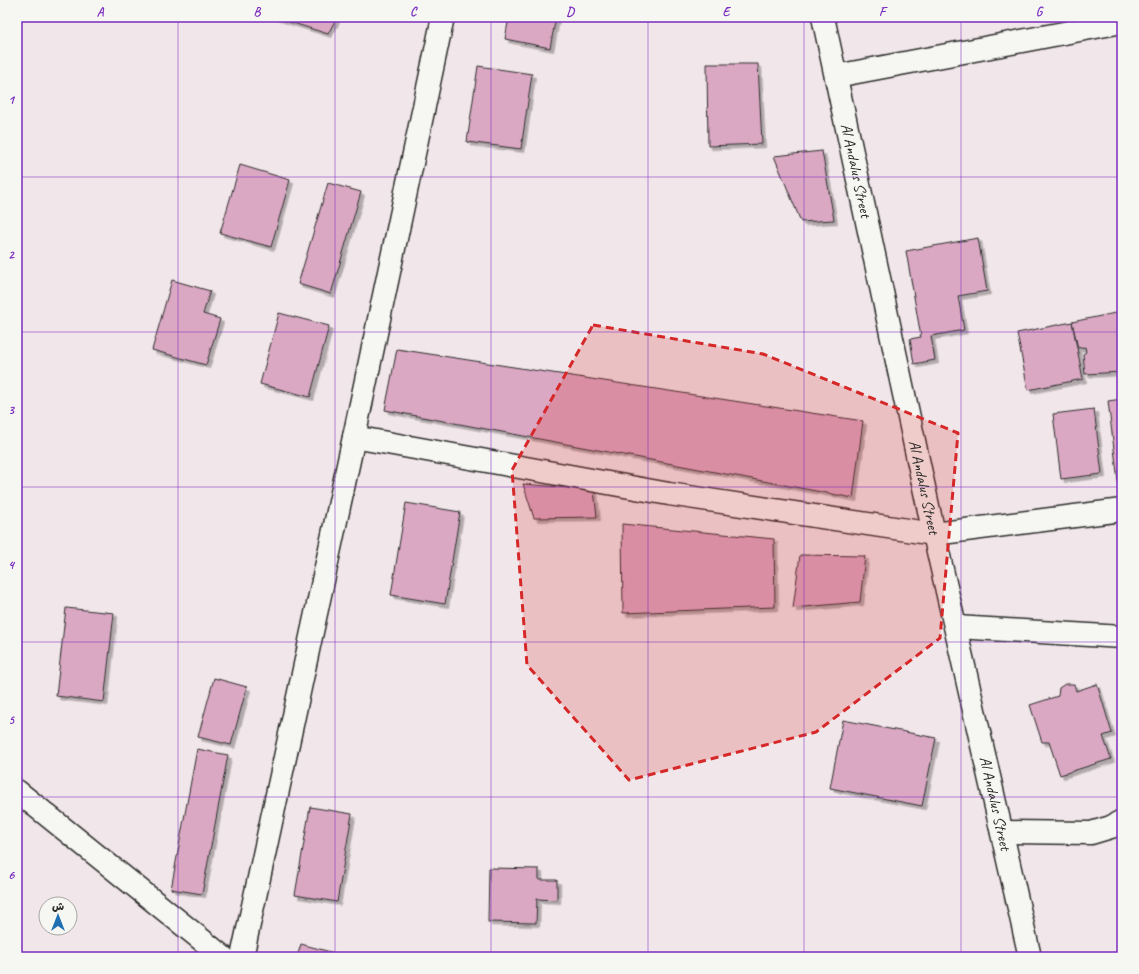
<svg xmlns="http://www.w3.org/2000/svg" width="1139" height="974" viewBox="0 0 1139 974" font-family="Caveat,'Playpen Sans Arabic',sans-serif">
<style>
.building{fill:#dba8c4;stroke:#2b2b2b;filter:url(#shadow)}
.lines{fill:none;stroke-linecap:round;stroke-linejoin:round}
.minor-casing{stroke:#2b2b2b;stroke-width:25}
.secondary-casing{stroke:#2b2b2b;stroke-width:25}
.minor{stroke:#f6f6f2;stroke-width:22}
.secondary{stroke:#f6f6f2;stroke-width:22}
.marked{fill:#d62828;fill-opacity:0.2;stroke:#d62828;stroke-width:3;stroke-dasharray:8 5;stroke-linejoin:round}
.grid{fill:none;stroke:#7b2cbf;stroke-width:1;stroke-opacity:0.55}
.labels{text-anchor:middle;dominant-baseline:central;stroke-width:4;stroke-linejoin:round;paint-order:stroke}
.street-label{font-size:16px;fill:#2b2b2b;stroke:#f6f6f2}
.neatline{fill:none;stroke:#7b2cbf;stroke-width:1.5}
.grid-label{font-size:13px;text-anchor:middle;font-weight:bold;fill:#7b2cbf}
</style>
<defs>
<filter id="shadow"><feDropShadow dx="3.5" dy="3.5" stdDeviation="0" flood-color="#0004"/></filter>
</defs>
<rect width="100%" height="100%" fill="#f1e6e9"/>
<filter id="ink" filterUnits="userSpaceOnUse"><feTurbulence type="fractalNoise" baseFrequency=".025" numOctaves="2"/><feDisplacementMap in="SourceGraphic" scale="8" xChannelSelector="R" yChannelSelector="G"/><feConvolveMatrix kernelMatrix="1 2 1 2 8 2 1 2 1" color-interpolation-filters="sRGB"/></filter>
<g filter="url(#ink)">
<g class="building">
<path d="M274,17H337L328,34Z"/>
<path d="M509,17H556L550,48L505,39Z"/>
<path d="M707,64H758L762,144L708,146Z"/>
<path d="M478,66L532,74L521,149L467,142Z"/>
<path d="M822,151L834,220L801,222L774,156Z"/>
<path d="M240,165L290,180L271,247L220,233Z"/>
<path d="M328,183L361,192L331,294L298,284Z"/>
<path d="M978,238L987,291L958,296L964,330L931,336L935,360L914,364L910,339L921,337L906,251Z"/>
<path d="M172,280L210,291L203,314L220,319L206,365L152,350Z"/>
<path d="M1120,312L1122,314V372L1085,374L1083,354L1086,352L1085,347L1078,348L1072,322Z"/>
<path d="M279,313L329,326L310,397L260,384Z"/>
<path d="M1072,322L1083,379L1028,390L1017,333Z"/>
<path d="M397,349L863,421L853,498L385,410Z"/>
<path d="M1122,399V489H1119L1108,401Z"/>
<path d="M1094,409L1102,474L1061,479L1053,414Z"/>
<path d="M523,484L594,490L597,517L534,518Z"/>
<path d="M406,503L460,512L445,604L391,595Z"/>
<path d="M622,524L774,539L775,607L623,613Z"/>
<path d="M800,555L865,556L860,602L793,608Z"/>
<path d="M66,608L114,613L104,702L56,696Z"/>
<path d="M214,678L247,687L231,745L198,737Z"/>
<path d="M1065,684H1074L1076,691L1097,684L1112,733L1103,736L1111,759L1060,775L1049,742H1042L1030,705L1058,696L1059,688Z"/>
<path d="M843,720L936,738L922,806L830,788Z"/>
<path d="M197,749L228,755L202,894L171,889Z"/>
<path d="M310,807L352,814L337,902L295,895Z"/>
<path d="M489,868L539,869V880H557V900L537,899L536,923L488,922Z"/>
<path d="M301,944L349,957H297Z"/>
</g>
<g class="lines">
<defs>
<g id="minor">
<path d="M836,76L1122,22"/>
<path d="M354,437L669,494L934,534L1122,510"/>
<path d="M956,627L1122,637"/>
<path d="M17,791L223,957"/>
<path d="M1002,832L1091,833L1111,827L1122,821"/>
</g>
<g id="secondary">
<path id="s1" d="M823,17L934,534L1030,957"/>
<path d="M242,957L354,437L443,17"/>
</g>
</defs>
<use href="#minor" class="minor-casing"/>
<use href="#secondary" class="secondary-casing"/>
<use href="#minor" class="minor"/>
<use href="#secondary" class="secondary"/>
</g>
</g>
<path class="marked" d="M593,325L763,354L958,433L940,638L816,732L629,780L527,665L512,470Z"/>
<path class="grid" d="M178,17V957M335,17V957M491,17V957M648,17V957M804,17V957M961,17V957M17,177H1122M17,332H1122M17,487H1122M17,642H1122M17,797H1122"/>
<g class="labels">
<g class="street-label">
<text stroke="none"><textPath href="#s1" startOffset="157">Al Andalus Street</textPath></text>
<text stroke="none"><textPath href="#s1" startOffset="481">Al Andalus Street</textPath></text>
<text stroke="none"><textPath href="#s1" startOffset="805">Al Andalus Street</textPath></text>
</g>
</g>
<rect width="1139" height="974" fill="none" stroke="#f6f6f2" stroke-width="44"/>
<g transform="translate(58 916)"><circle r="19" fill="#f6f6f2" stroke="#a5a5a2"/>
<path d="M0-3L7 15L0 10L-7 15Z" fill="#1f6fb2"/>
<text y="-6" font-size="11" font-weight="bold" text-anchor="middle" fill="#2b2b2b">ش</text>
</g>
<rect x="22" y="22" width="1095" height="930" class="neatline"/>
<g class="grid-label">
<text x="100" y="16">A</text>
<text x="257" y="16">B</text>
<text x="413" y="16">C</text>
<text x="570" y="16">D</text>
<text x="726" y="16">E</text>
<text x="882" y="16">F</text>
<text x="1039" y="16">G</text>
<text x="11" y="104">1</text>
<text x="11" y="259">2</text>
<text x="11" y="414">3</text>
<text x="11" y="569">4</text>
<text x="11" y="724">5</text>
<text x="11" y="879">6</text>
</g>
</svg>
